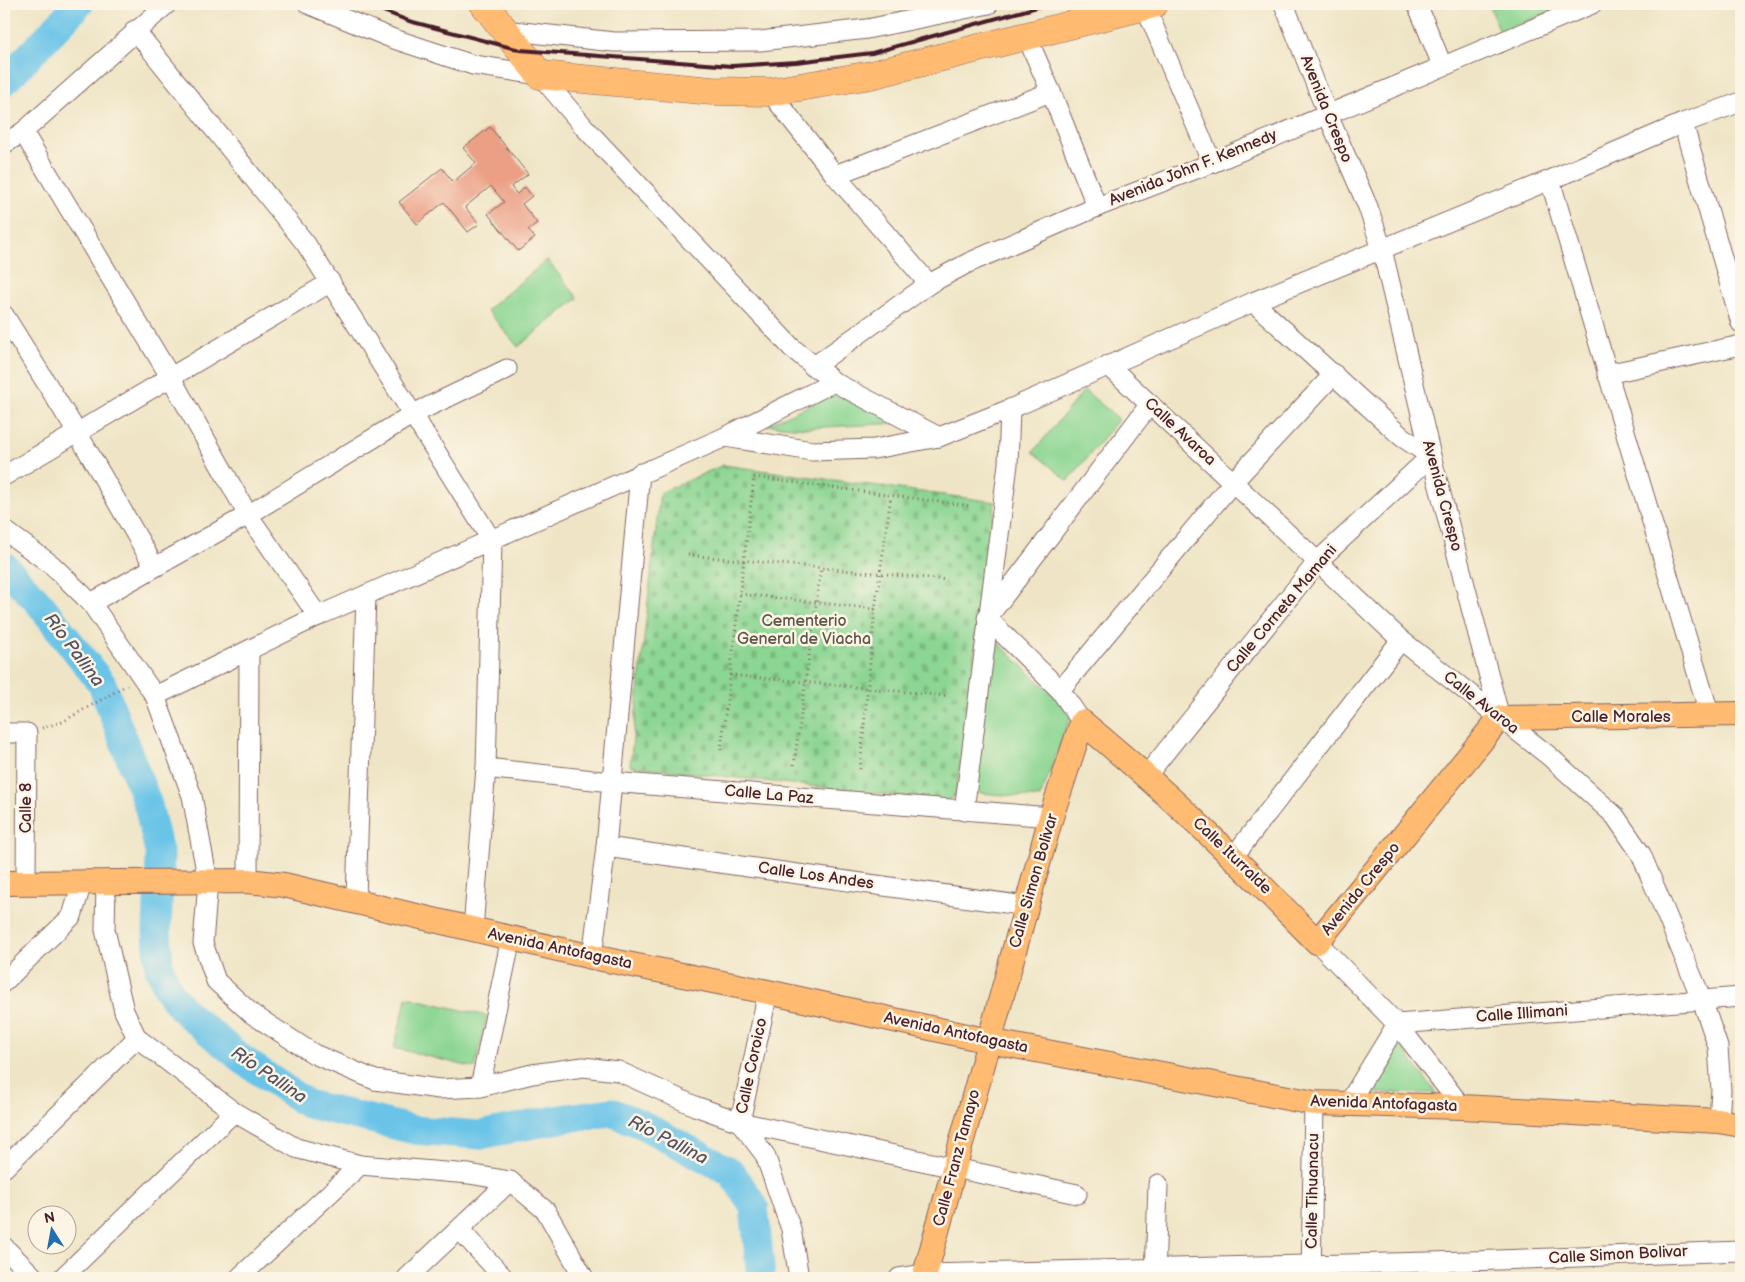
<svg xmlns="http://www.w3.org/2000/svg" width="1745" height="1282" viewBox="0 0 1745 1282" font-family="'Balsamiq Sans',sans-serif">
<style>
.green{fill:#8bd692;stroke:#6a7a5e}
.cemetery{fill:url(#cemetery-stones);stroke:#6a7a5e}
.lines{fill:none;stroke-linecap:round;stroke-linejoin:round}
.river{stroke:#6ac4e8;stroke-width:29}
.building{fill:#eb9f85}
.minor-casing{stroke:#846461;stroke-width:21}
.major-casing{stroke:#846461;stroke-width:26}
.highway-casing{stroke:#846461;stroke-width:29}
.path{stroke:#846461;stroke-width:3;stroke-dasharray:1 4;stroke-linecap:butt}
.minor{stroke:#fff;stroke-width:19}
.major{stroke:#ffbb71;stroke-width:24}
.highway{stroke:#ffbb71;stroke-width:28}
.rail{stroke:#4a1f2b;stroke-width:4}
.labels{text-anchor:middle;dominant-baseline:central;stroke-width:5;stroke-linejoin:round;paint-order:stroke}
.street-label{font-size:16px;fill:#4a1f2b;stroke:#fcf5e5}
.park-label{font-size:16px;fill:#5e564a;stroke:#fcf5e5}
.water-label{font-size:18px;font-style:italic;fill:#545164;stroke:#fcf5e5}
</style>
<defs>
<pattern id="cemetery-stones" width="16" height="16" patternUnits="userSpaceOnUse" patternTransform="scale(1.25)"><rect width="16" height="16" fill="#8bd692"/><path d="M2 7V4a2 2 0 0 1 4 0v3zM10 15v-3a2 2 0 0 1 4 0v3z" fill="#79b77e"/></pattern>
</defs>
<rect width="100%" height="100%" fill="#fcf5e5"/>
<filter id="ink" filterUnits="userSpaceOnUse"><feTurbulence type="fractalNoise" baseFrequency=".02" numOctaves="2"/><feDisplacementMap in="SourceGraphic" scale="10" xChannelSelector="R" yChannelSelector="G"/><feConvolveMatrix kernelMatrix="1 2 1 2 8 2 1 2 1" color-interpolation-filters="sRGB"/></filter>
<filter id="wash" filterUnits="userSpaceOnUse"><feTurbulence type="fractalNoise" baseFrequency=".0096" numOctaves="4" result="noise"/><feDisplacementMap in="SourceGraphic" scale="20" xChannelSelector="R" yChannelSelector="G"/><feGaussianBlur stdDeviation="1.12" result="paint"/><feColorMatrix in="noise" values="0 0 0 0 0 0 0 0 0 0 0 0 0 0 0 0 0 1.4 0 .05"/><feComposite in="paint" operator="in"/></filter>
<g filter="url(#wash)">
<rect width="100%" height="100%" fill="#efe5c6"/>
<g class="green">
<path d="M1489,4H1569L1500,32Z"/>
<path d="M547,260L578,298L518,347L487,310Z"/>
<path d="M842,390L901,423L807,428L766,425Z"/>
<path d="M1084,390L1119,419L1068,481L1033,452Z"/>
<path d="M995,640L1072,713L1040,798L968,792Z"/>
<path d="M407,997L487,1016L475,1068L394,1048Z"/>
<path d="M1398,1042L1436,1093H1372Z"/>
</g>
<path class="cemetery" d="M723,465L995,502L956,796L944,801L630,766L660,493Z"/>
<g class="lines">
<g class="river">
<path d="M4,82L79,4"/>
<path d="M4,566L40,604L102,684L148,805L160,856L157,930L159,967L169,992L185,1012L243,1060L307,1104L370,1119L414,1130L480,1135L560,1119L611,1112L641,1124L731,1172L754,1206L761,1278"/>
</g>
</g>
<g id="blocks">
<path class="building" d="M490,127L528,174L511,187L517,194L525,187L532,196L522,204L537,223L528,230L535,238L518,251L488,214L504,202L491,186L465,207L479,224L468,232L444,202L417,224L399,202L442,168L453,182L476,163L463,148Z"/>
</g>
</g>
<g filter="url(#ink)">
<use href="#blocks" fill-opacity="0" stroke="#846461" stroke-width="1"/>
<g class="lines">
<defs>
<g id="minor">
<path d="M308,4L391,38L473,65L540,75L585,128L792,348L834,382L939,437"/>
<path d="M1284,4L1327,113L1368,207L1382,249L1431,456L1500,718"/>
<path d="M1417,4L1442,65"/>
<path d="M1145,6L1212,163"/>
<path d="M135,30L306,244L492,541L486,768L473,929"/>
<path d="M504,30L614,42L760,41L867,29L989,4"/>
<path d="M1027,37L1051,92L1097,207"/>
<path d="M770,92L835,175L929,284"/>
<path d="M1683,123L1741,323"/>
<path d="M23,132L171,378L248,515L318,616"/>
<path d="M4,144L23,132L167,4"/>
<path d="M835,175L1051,92"/>
<path d="M1550,180L1710,716"/>
<path d="M4,315L78,434L154,566"/>
<path d="M1108,365L1401,640L1549,756L1615,816L1641,854L1702,1000L1718,1047L1721,1090L1719,1121"/>
<path d="M813,367L929,284L968,263L1097,207L1212,163L1592,4"/>
<path d="M1607,374L1741,345"/>
<path d="M725,437L812,451L874,449L939,437L1010,409L1253,302L1550,180L1683,123L1741,102"/>
<path d="M4,476L331,282"/>
<path d="M4,530L52,565L91,603L155,696L192,796L208,882L203,943L216,981L252,1014L314,1054L375,1080L439,1089L480,1087L532,1074L583,1067L618,1071L695,1106L740,1122L1077,1194"/>
<path d="M91,603L248,515L413,414L507,369"/>
<path d="M988,617L1150,404"/>
<path d="M987,618L1060,690L1082,722"/>
<path d="M1060,690L1233,482L1334,374"/>
<path d="M155,696L318,616L725,437L834,382"/>
<path d="M4,733H27L26,883"/>
<path d="M486,768L611,782L1051,817"/>
<path d="M1147,775L1318,561L1431,456L1402,437L1253,302"/>
<path d="M964,811L1008,464L1010,409"/>
<path d="M606,847L1026,906"/>
<path d="M1234,856L1401,640"/>
<path d="M248,881L249,650"/>
<path d="M106,883L105,930L124,1011L137,1038L234,1112L296,1148L360,1165L469,1174L510,1181L546,1211L584,1278"/>
<path d="M356,900L366,595"/>
<path d="M1317,942L1397,1024L1462,1107"/>
<path d="M592,957L606,847L640,473"/>
<path d="M4,982L72,916L82,883"/>
<path d="M768,992L740,1122L765,1155L791,1229L799,1278"/>
<path d="M1397,1024L1741,997"/>
<path d="M480,1087L511,938"/>
<path d="M1348,1104L1397,1024"/>
<path d="M4,1168L137,1038"/>
<path d="M459,1229L504,1278"/>
<path d="M4,1247L35,1278"/>
<path d="M62,1278L234,1112"/>
<path d="M239,1278L360,1165"/>
<path d="M407,1278L510,1181"/>
<path d="M899,1278L925,1274L1470,1261L1741,1251"/>
<path d="M1155,1278L1158,1184"/>
<path d="M1311,1278L1314,1103"/>
</g>
<g id="major">
<path d="M4,883L248,881L284,885L592,957L768,992L989,1041L1314,1103L1462,1107L1719,1121L1741,1125"/>
<path d="M924,1278L1051,817L1082,722C1167,791 1241,864 1317,942L1500,718L1741,714"/>
</g>
<path id="highway" d="M484,4L540,75L712,91L770,92L871,75L1154,4"/>
</defs>
<use href="#minor" class="minor-casing"/>
<use href="#major" class="major-casing"/>
<use href="#highway" class="highway-casing"/>
<g class="path">
<path d="M688,555L947,580"/>
<path d="M740,594L875,609"/>
<path d="M730,675L949,696"/>
<path d="M42,728L62,722L127,685"/>
<path d="M721,750L754,477L971,506"/>
<path d="M794,765L821,568"/>
<path d="M860,769L875,609L891,496"/>
</g>
<use href="#minor" class="minor"/>
<use href="#major" class="major"/>
<use href="#highway" class="highway"/>
<path class="rail" d="M365,4L409,21L520,50L732,66L796,62L872,53L1048,4"/>
</g>
</g>
<g class="labels">
<g class="street-label">
<text transform="translate(1326 109) rotate(68)">Avenida Crespo</text>
<text transform="translate(1193 168) rotate(-22)">Avenida John F. Kennedy</text>
<text transform="translate(1180 432) rotate(43)">Calle Avaroa</text>
<text transform="translate(1442 496) rotate(75)">Avenida Crespo</text>
<text transform="translate(1282 609) rotate(-50)">Calle Corneta Mamani</text>
<text transform="translate(1481 703) rotate(38)">Calle Avaroa</text>
<text x="1621" y="717">Calle Morales</text>
<text transform="translate(769 795) rotate(5)">Calle La Paz</text>
<text transform="translate(26 808) rotate(-90)">Calle 8</text>
<text transform="translate(1232 856) rotate(44)">Calle Iturralde</text>
<text transform="translate(816 876) rotate(8)">Calle Los Andes</text>
<text transform="translate(1034 881) rotate(-74)">Calle Simon Bolivar</text>
<text transform="translate(1361 889) rotate(-51)">Avenida Crespo</text>
<text transform="translate(560 949) rotate(12)">Avenida Antofagasta</text>
<text transform="translate(1522 1014) rotate(-4)">Calle Illimani</text>
<text transform="translate(956 1033) rotate(12)">Avenida Antofagasta</text>
<text transform="translate(752 1066) rotate(-78)">Calle Coroico</text>
<text transform="translate(1384 1104) rotate(2)">Avenida Antofagasta</text>
<text transform="translate(957 1158) rotate(-75)">Calle Franz Tamayo</text>
<text transform="translate(1313 1191) rotate(-89)">Calle Tihuanacu</text>
<text transform="translate(1618 1255) rotate(-3)">Calle Simon Bolivar</text>
</g>
<g class="park-label">
<text x="804" y="621">Cementerio<tspan x="804" dy="18">General de Viacha</tspan></text>
</g>
<g class="water-label">
<text transform="translate(74 650) rotate(53)">Río Pallina</text>
<text transform="translate(269 1075) rotate(34)">Río Pallina</text>
<text transform="translate(668 1140) rotate(27)">Río Pallina</text>
</g>
</g>
<rect width="1745" height="1282" fill="none" stroke="#fcf5e5" stroke-width="20"/>
<g transform="translate(52 1230) rotate(349)"><circle r="24" fill="#fcf5e5" stroke="#b59f9b"/>
<path d="M0-4L9 19L0 12L-9 19Z" fill="#1f6fb2"/>
<text y="-8" font-size="14" font-weight="bold" text-anchor="middle" fill="#4a1f2b">N</text>
</g>
</svg>
